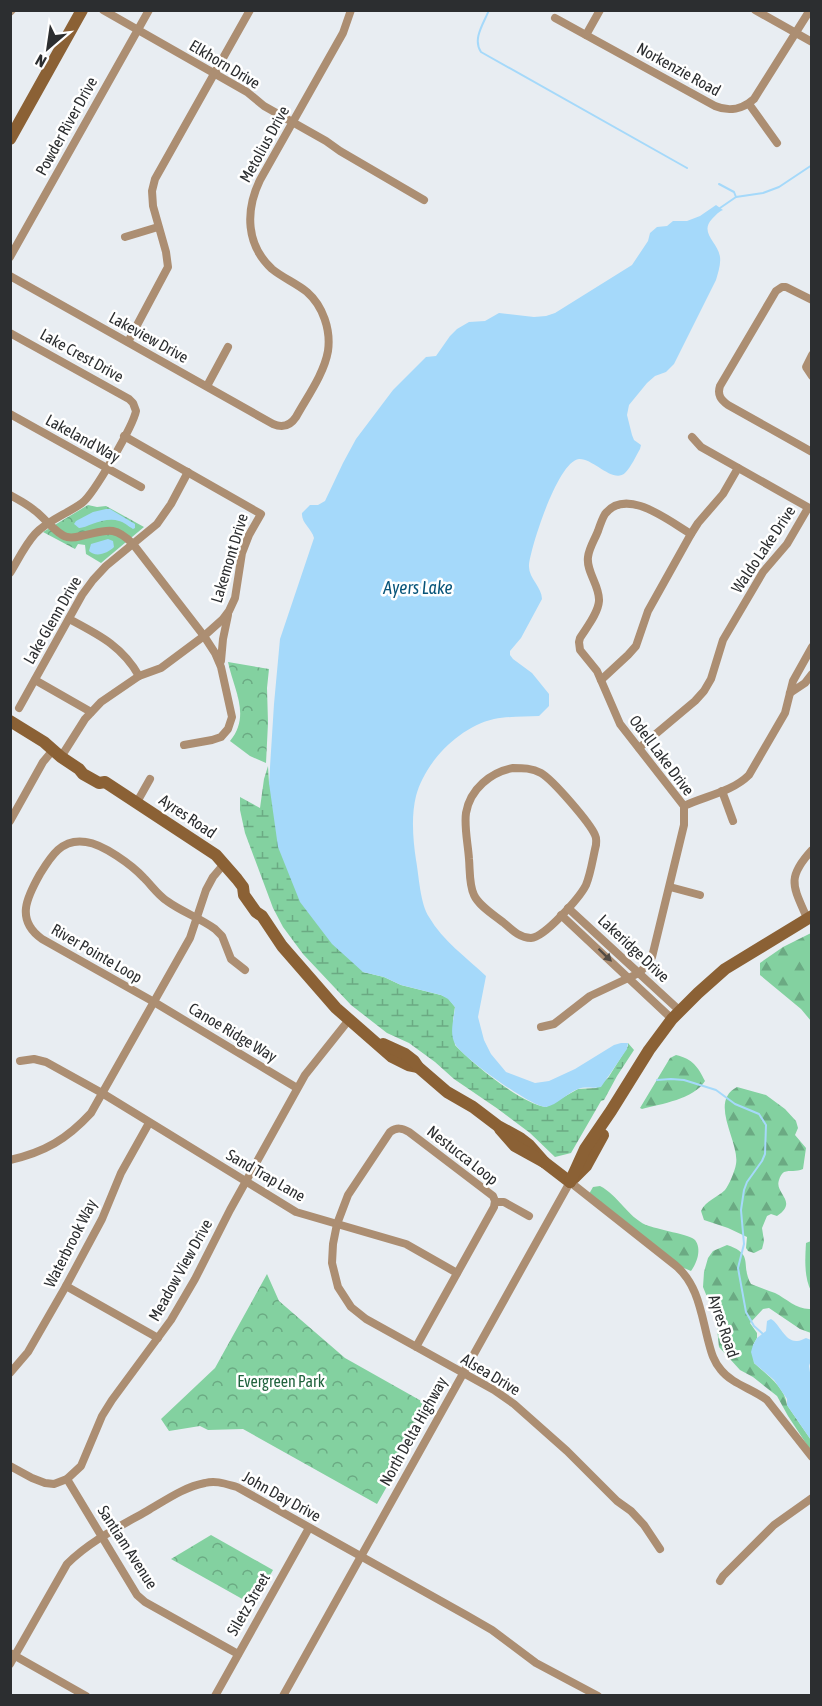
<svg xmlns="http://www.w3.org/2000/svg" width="822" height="1706" viewBox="0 0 822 1706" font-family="'Asap Condensed',sans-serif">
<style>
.forest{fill:url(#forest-firs)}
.wetland{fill:url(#wetland-marsh)}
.park{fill:url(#park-crowns)}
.water{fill:#a5d9fa}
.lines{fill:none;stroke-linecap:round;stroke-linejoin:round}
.stream{stroke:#a5d9fa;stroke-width:2}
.street{stroke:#ac8e72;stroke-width:8}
.secondary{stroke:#8b6135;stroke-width:12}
.oneway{fill:#524b44}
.labels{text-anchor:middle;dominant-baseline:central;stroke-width:5;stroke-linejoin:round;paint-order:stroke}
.street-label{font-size:16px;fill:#2c2e30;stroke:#fff}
.park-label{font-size:16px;fill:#21633e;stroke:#fff}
.water-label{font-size:18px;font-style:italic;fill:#075479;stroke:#fff}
</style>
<defs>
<pattern id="forest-firs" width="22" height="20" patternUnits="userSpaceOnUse" patternTransform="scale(1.5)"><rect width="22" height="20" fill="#83d1a0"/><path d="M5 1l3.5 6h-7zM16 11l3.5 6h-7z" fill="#6baa83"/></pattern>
<pattern id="wetland-marsh" width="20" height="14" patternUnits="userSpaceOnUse" patternTransform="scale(1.5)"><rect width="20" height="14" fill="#83d1a0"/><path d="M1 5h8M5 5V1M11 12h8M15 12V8" fill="none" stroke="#6baa83"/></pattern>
<pattern id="park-crowns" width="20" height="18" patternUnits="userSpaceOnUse" patternTransform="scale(1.5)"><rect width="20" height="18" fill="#83d1a0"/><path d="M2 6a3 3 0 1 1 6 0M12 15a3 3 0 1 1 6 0" fill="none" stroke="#6baa83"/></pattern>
</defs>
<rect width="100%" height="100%" fill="#e8edf2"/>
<g class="forest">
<path d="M811,933V1021L801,1009L760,975V963L783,947Z"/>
<path d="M676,1055C693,1059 698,1067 705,1081C694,1099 661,1104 642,1109L640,1108L670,1058Z"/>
<path d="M737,1087L766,1095L785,1109L796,1121L798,1128L795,1135L806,1148L803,1169C796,1172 790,1170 784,1172C781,1174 780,1177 779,1180C774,1194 799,1201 777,1216L771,1214L767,1216L762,1228L764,1241L762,1249L754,1253L748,1251L746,1248L747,1237L728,1228L704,1220L701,1211C706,1200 717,1198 725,1190C729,1185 735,1171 736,1164C740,1142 708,1102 737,1087Z"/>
<path d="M600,1186C618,1195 627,1216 646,1225C656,1229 691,1235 695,1240C702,1249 697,1263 691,1271L679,1266L589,1194L593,1187Z"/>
<path d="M811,1241V1291C804,1277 805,1259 806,1243Z"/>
<path d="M727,1245C755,1254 740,1265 751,1284C759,1287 767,1290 775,1293C787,1299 797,1310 811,1309V1333L800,1329L769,1308L763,1309L750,1323L757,1333V1338L753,1345L754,1363C766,1374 785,1387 787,1405L811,1440V1451L788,1416L777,1396L753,1377L740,1370L719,1347L716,1319L703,1287L704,1272L708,1258L713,1251Z"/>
</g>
<path class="wetland" d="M268,766L269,783L363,972L384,977L401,985L441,995L448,998L455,1007L453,1020L455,1045C472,1063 521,1104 546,1107L578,1089L596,1088L608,1078L628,1046V1043L634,1050L617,1076L604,1100L601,1101L571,1153L555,1157L530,1133L498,1109L454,1079L435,1062L409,1043L387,1033L351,1005L303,954L283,927L273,908L245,833L240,810V797L260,808L264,779Z"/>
<g class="park">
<path d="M88,505L97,507L106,506L144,527L101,563L86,554L85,545L78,544L75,549L43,532Z"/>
<path d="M228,662L269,669L267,688L268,723L266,763L250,756L230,741C251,715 234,691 228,662Z"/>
<path d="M267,1274L279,1301L345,1358L432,1407L377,1504L243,1429L208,1430L200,1426L169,1431L161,1419L215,1368Z"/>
<path d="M211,1535L273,1570L253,1605L171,1559Z"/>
</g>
<g class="water">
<path d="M716,205L723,210C718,212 716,215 712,219C699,233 718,242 720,257C721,264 718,273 716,280L674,364L666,372L655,376L647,383L629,405L627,415L632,435L634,440L641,445L640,449C636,456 631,467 625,473C613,484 593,458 579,459C558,461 531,546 529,565C528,578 542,587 542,599L521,638L510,651V655L513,659L532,673L549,694V706L539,716C524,717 508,716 494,719C459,727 425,762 416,796C411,816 413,840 416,860C419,876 420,903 429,917C443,941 466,957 486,976L478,1017L484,1040L491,1054L506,1072L535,1083L549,1081L575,1069L614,1045L621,1043H628L627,1049L601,1087C593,1089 585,1086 578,1089C567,1093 557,1105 546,1107C532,1108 461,1056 455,1044C449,1033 454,1019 455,1007L448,999L441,995L401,985L384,977L363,972L332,944L300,902L278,847L269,783L274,704L280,639L314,538C312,529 301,523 302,513L310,505H318L325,501L343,463L356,439L393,390L426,357L436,356L450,336L457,329L469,322L485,321L499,313L534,317L546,316L555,313L632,265L648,241L650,233L657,227L667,226L673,221H687L700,216Z"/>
<path d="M106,509H110L135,524V528L133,529C128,526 124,522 119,521C104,516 85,529 79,528C77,527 76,525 74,524L76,521L93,512Z"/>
<path d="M108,539L113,541L114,547C108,553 96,558 89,551L91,544Z"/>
<path d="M771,1319C779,1323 785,1342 797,1341C800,1341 803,1339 806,1338L811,1340V1360L809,1366L812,1385L811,1440L791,1411L787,1405V1399L774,1380L754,1363L751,1352L753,1345L757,1338L766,1331L767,1321Z"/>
</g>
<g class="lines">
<g class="stream">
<path d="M489,10C484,23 472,39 481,52L687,168"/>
<path d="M719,184L734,192L736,197L720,208"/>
<path d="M736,197L763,193L779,187L812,165"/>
<path d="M657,1080L671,1079L684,1080L716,1090L735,1104L759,1114L766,1125L765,1154L762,1161L747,1182L744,1190L741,1210L744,1244L738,1268L746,1312L754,1326L763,1334"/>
</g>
<g class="street">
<path d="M103,10L247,92L264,106L326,141L340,151L424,200"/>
<path d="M755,10L812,42"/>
<path d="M10,12L12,10"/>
<path d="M555,18L715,106C729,112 743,109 754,99L810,10"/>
<path d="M586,35L600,10"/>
<path d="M749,104L777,143"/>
<path d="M125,237L158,227"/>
<path d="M10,257L149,10"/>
<path d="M10,276L273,424C282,428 290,426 296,417C307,397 324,374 328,351C331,330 323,306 307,292C296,283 283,278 272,269C246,245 245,211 260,180L343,33L351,10"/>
<path d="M812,300L786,287H782L776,291L720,386C717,395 721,400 728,405L812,452"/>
<path d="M10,333L129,399L133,403L136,411C133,426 94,494 82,503C67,514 48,520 35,534C25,545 18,560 10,573"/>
<path d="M128,342L168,267L166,252L153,206L152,191L155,179L250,10"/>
<path d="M812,355L806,367L812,376"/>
<path d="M207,386L228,347"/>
<path d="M10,414L141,487"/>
<path d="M692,437L701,447L811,509"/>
<path d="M10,495C19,500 27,504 34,510C44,517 56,534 67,537C72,538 77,537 81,536C106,531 113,524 133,544L204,636L215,653L221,667L232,717L228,729L221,737L212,740L184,745"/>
<path d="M69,619C99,635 122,646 139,676"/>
<path d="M221,661L223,639L228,615"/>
<path d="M35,680L91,712"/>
<path d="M601,680L628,655L636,646L648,611L691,534L698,523L723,494L738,468"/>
<path d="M790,693L805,683L812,674"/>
<path d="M19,708L82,595L93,580L106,566L157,524L171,504L188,472"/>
<path d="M639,748L695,701L704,691L711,679L723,640L763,572L787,544L808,508"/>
<path d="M61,757L85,719L101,702L139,676L161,668L204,636L223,619L229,611L235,598L242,553L249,535L261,514L124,436"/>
<path d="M513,768C523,768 532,768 541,773C553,780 590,823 595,835C597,839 596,841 596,845C593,857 591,873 586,885C580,897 545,937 531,938C520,938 512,930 504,923C494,915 479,906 474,895C469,885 470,870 469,859C468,844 464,827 466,813C470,789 491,772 513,768Z"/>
<path d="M722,791L733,821"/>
<path d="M137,802L150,779"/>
<path d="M684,806C705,796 732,792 749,775L785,713L793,681L812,647"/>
<path d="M10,821L43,762L53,750"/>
<path d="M670,887L700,895"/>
<path d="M568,908L680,1011"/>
<path d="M561,915L672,1019"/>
<path d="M807,918C793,886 786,878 812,850"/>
<path d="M245,970L231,959L222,936L215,929C200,918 182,912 167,901C158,895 152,886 144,878C132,865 103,844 86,842C62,838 51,856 40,874C27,897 15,920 42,939L154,1002L297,1088"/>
<path d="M541,1027L554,1024L590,996L639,973L648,964L652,957L684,825V806L620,724L597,671L580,650L579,642L580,638C586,628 598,614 599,601C600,586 586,572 588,557C589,548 595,539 598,531C600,525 602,519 605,514C627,486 670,522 691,534"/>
<path d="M20,1061L34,1059L46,1062L102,1093L296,1212L406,1244L457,1273"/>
<path d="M10,1160C45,1152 67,1139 91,1113L190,938L206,890L213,877L224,864"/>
<path d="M495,1202H504L529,1216"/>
<path d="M66,1286L158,1338"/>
<path d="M416,1347L494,1207L495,1201L493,1196L409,1132C402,1128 397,1127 390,1132L348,1195L337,1224L333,1244L332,1263L338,1287L351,1307L366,1319L494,1390L514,1404L567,1451L617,1501L631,1511L644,1525L660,1549"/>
<path d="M10,1373L28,1352L66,1286L102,1219L121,1173L149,1123"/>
<path d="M10,1466L32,1478L45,1483L54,1484L67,1479L81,1466L102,1416L112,1400L171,1320L195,1279L230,1210L305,1075L348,1021"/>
<path d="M67,1479L137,1595L145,1602L238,1654"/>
<path d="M720,1581L723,1576L774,1525L812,1498"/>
<path d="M10,1653L86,1696"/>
<path d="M10,1664L67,1564C90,1541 119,1527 147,1511C166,1500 184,1487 205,1483C216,1480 226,1484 237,1487L466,1615L492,1630L536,1663L598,1696"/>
<path d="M215,1696L309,1528"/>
<path d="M283,1696L570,1182L675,1265C698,1284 701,1313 708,1340C711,1351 713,1361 721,1370C732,1384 753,1389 767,1400L812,1457"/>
</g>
<g class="secondary">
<path d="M10,139L82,10"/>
<path d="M10,721L44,742L61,757L79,769L83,774L99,783L105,782L216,855L237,879L243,887L244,895L256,912L262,916L282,946L336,1008L392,1057L408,1065L418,1067"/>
<path d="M383,1044L405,1054L414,1061L418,1067L447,1092L473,1107L498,1126L520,1138L529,1145L544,1162"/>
<path d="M500,1129L515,1146L544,1162L570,1182"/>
<path d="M574,1178L586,1166L603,1135"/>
<path d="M570,1182L585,1149L611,1111L649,1050L672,1019L698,993L725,969L812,916"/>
</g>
</g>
<defs><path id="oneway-solid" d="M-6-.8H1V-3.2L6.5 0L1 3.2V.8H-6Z" transform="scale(1.5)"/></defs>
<use class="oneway" href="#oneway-solid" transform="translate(605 955) rotate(44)"/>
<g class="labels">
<g class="street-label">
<text transform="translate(225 64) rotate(31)">Elkhorn Drive</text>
<text transform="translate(679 69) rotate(29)">Norkenzie Road</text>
<text transform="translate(66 126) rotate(-61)">Powder River Drive</text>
<text transform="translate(264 144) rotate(-61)">Metolius Drive</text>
<text transform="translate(149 337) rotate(29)">Lakeview Drive</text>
<text transform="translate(82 355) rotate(29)">Lake Crest Drive</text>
<text transform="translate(83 438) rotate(29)">Lakeland Way</text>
<text transform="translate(763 549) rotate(-56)">Waldo Lake Drive</text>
<text transform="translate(229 558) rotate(-73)">Lakemont Drive</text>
<text transform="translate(52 620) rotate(-60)">Lake Glenn Drive</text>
<text transform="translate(662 755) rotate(53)">Odell Lake Drive</text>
<text transform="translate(188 816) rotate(34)">Ayres Road</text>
<text transform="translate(634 948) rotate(43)">Lakeridge Drive</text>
<text transform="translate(97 953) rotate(30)">River Pointe Loop</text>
<text transform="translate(233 1032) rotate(31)">Canoe Ridge Way</text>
<text transform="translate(463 1155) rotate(38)">Nestucca Loop</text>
<text transform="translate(266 1175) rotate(30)">Sand Trap Lane</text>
<text transform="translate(70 1243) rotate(-63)">Waterbrook Way</text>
<text transform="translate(180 1270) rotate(-61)">Meadow View Drive</text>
<text transform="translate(724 1326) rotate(72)">Ayres Road</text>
<text transform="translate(491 1374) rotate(31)">Alsea Drive</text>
<text transform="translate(413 1431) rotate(-61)">North Delta Highway</text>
<text transform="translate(282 1496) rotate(29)">John Day Drive</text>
<text transform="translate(128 1547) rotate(57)">Santiam Avenue</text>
<text transform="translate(248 1604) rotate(-60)">Siletz Street</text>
</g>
<g class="park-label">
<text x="281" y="1381">Evergreen Park</text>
</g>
<g class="water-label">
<text x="418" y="587">Ayers Lake</text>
</g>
</g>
<rect width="822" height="1706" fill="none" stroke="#2c2e30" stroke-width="24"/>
<g transform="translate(48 48) rotate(209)" stroke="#ffffff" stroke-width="4.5" paint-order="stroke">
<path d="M0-4.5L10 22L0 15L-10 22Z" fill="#2c2e30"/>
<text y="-9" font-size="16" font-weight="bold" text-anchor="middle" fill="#2c2e30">N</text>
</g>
</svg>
